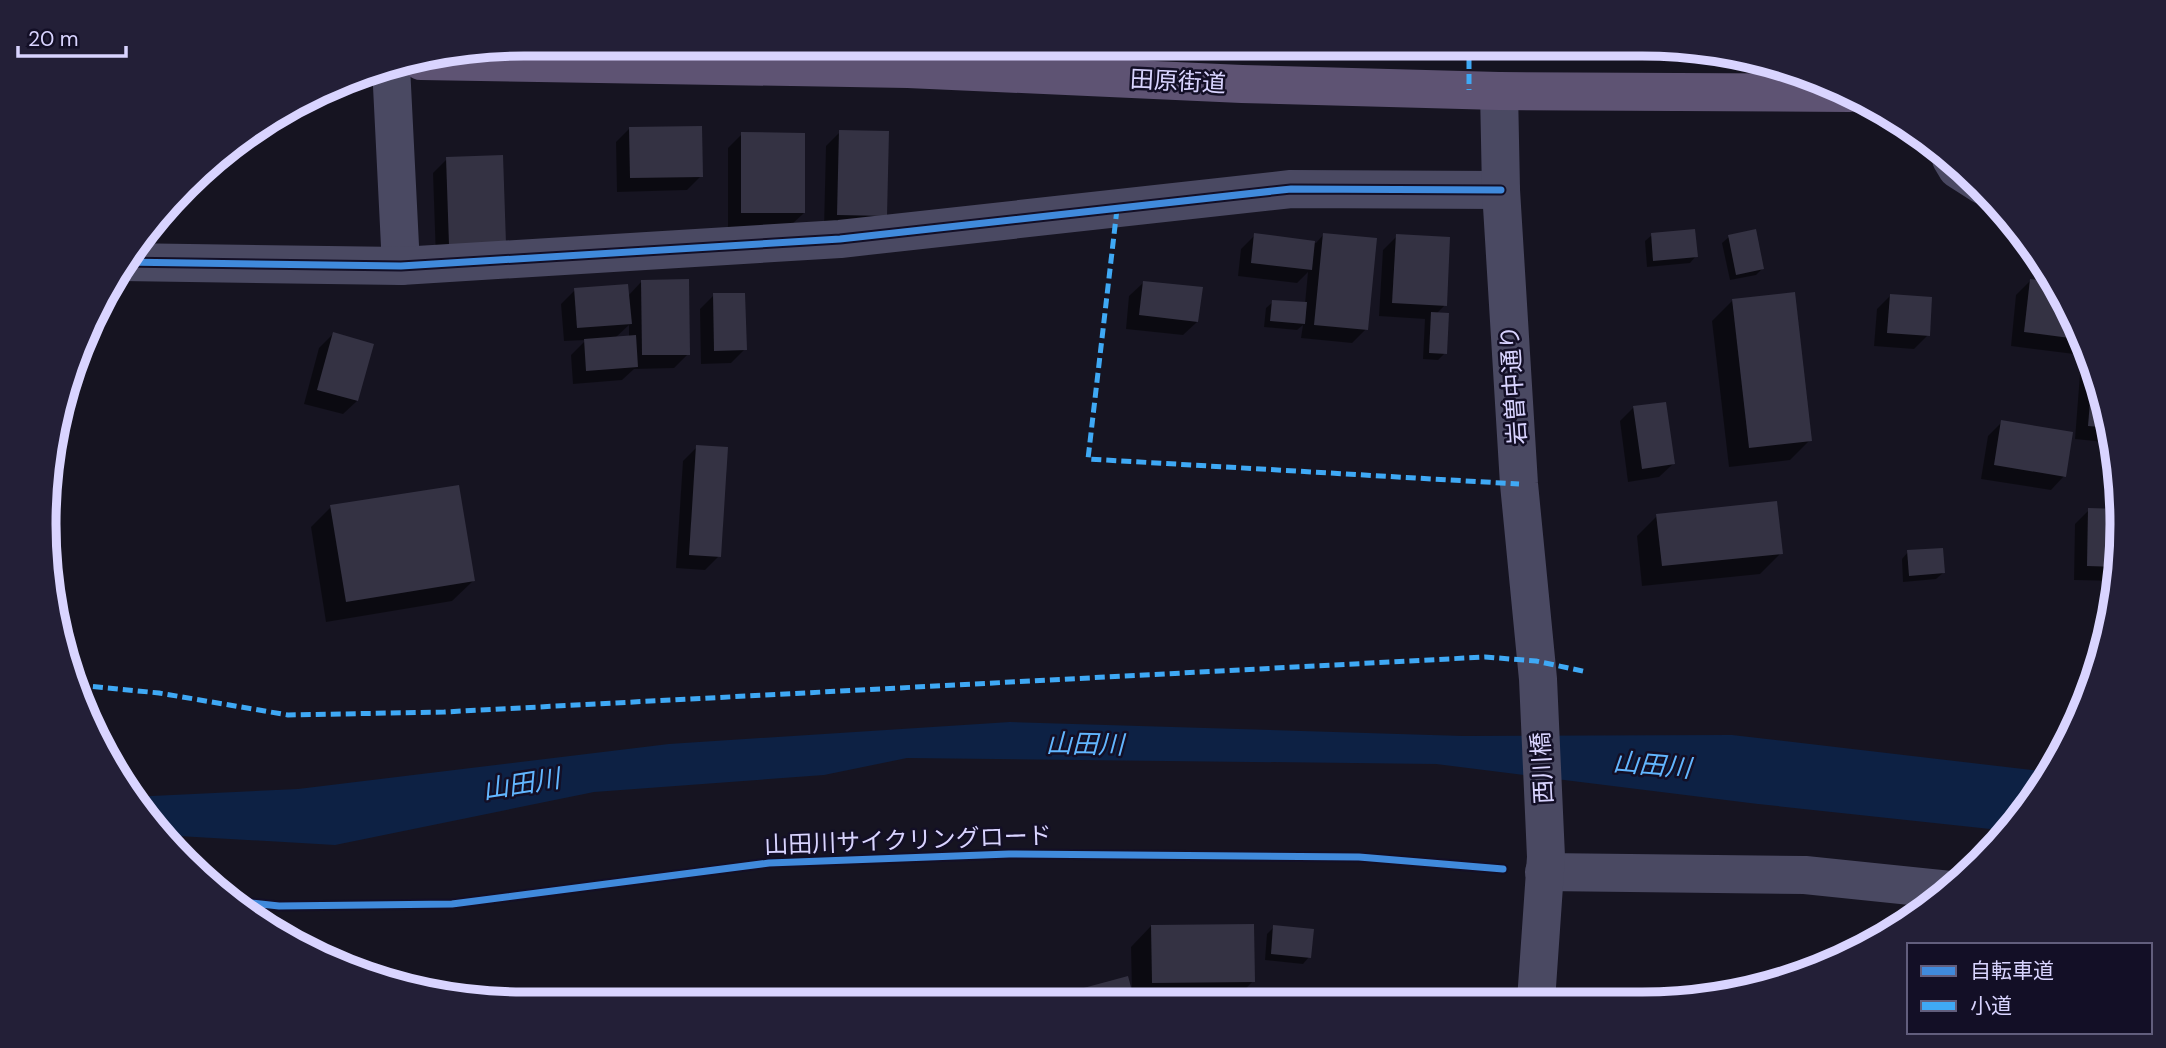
<svg xmlns="http://www.w3.org/2000/svg" width="2166" height="1048" viewBox="0 0 2166 1048" font-family="'DM Sans','Noto Sans JP',sans-serif">
<style>
.water{fill:#0d2144}
.shadow{fill:#0007;fill-rule:evenodd}
.building{fill:#343243}
.lines{fill:none;stroke-linecap:round;stroke-linejoin:round}
.minor{stroke:#4a4962;stroke-width:38}
.tertiary{stroke:#4a4962;stroke-width:38}
.primary{stroke:#5e5373;stroke-width:38}
.quiet{stroke:#3fa9f5;stroke-width:5;stroke-dasharray:10 5;stroke-linecap:butt}
.cycleway-casing{stroke:#130f26;stroke-width:11}
.cycleway{stroke:#408adc;stroke-width:7}
.labels{text-anchor:middle;dominant-baseline:central;stroke-width:5;stroke-linejoin:round;paint-order:stroke}
.street-label{font-size:24px;fill:#d9d4ff;stroke:#130f26}
.water-label{font-size:26px;font-style:italic;fill:#62b6ff;stroke:#130f26}
.rim{fill:none;stroke:#d9d4ff;stroke-width:9}
</style>
<rect width="100%" height="100%" fill="#161421"/>
<path class="water" d="M1010,722L1463,736L1732,735L2049,772L2023,817L2009,831L1758,804L1436,764L907,758L824,775L594,792L335,845L161,835L143,816L131,797L298,789L669,744Z"/>
<g class="shadow">
<path d="M630,128L701,176L687,190L617,192L616,142Z"/>
<path d="M840,132L885,215L824,228L826,146Z"/>
<path d="M742,134L804,213L790,226L728,227V148Z"/>
<path d="M447,159L505,243L436,259L433,173Z"/>
<path d="M1324,234L1366,329L1352,343L1301,338L1303,325L1297,330L1264,327L1266,308L1273,302L1305,304L1308,272L1297,283L1238,276L1241,249L1255,235L1316,243Z"/>
<path d="M1652,235L1696,256L1690,263L1647,267L1645,241Z"/>
<path d="M1397,236L1445,305L1436,314L1445,353L1438,360L1423,359L1425,319L1379,316L1383,250Z"/>
<path d="M1729,237L1763,268L1756,275L1730,280L1722,243Z"/>
<path d="M642,281L688,354L674,368L634,369L622,380L573,384L571,355L586,340L564,341L561,304L575,290L628,296ZM629,325V337L615,338Z"/>
<path d="M2030,281L2056,284L2086,341L2090,356L2011,346L2016,295Z"/>
<path d="M1143,283L1197,322L1183,335L1126,329L1129,296Z"/>
<path d="M714,295L745,349L731,363L701,364L700,309Z"/>
<path d="M1890,296L1928,335L1914,349L1874,346L1877,309Z"/>
<path d="M1733,300L1810,440L1790,460L1729,467L1712,321Z"/>
<path d="M333,334L357,401L343,414L304,404L319,348Z"/>
<path d="M2092,362L2113,431L2114,443L2075,439L2080,374Z"/>
<path d="M1634,407L1673,464L1659,477L1628,482L1620,421Z"/>
<path d="M2002,422L2064,476L2051,490L1981,479L1988,436Z"/>
<path d="M697,447L719,556L705,570L676,568L683,461Z"/>
<path d="M331,507L473,581L452,601L326,622L311,527Z"/>
<path d="M2089,510L2121,511L2122,524L2117,581L2074,580L2075,524Z"/>
<path d="M1657,516L1781,553L1760,574L1642,586L1637,536Z"/>
<path d="M1908,552L1943,573L1936,579L1903,582L1902,559Z"/>
<path d="M1151,926L1253,981L1233,1002H1058L1066,994L1132,992L1131,947Z"/>
<path d="M1274,927L1309,957L1303,964L1265,960L1267,934Z"/>
<path d="M1689,989L1730,993L1705,1000H1678Z"/>
</g>
<g class="building">
<path d="M702,126L703,177L630,178L629,127Z"/>
<path d="M839,130L889,131L887,216L837,215Z"/>
<path d="M741,132L805,133V213H741Z"/>
<path d="M503,155L506,244L449,245L446,157Z"/>
<path d="M1695,229L1698,257L1653,261L1651,233Z"/>
<path d="M1756,229L1764,269L1736,275L1728,235Z"/>
<path d="M1254,233L1315,241L1312,270L1251,263Z"/>
<path d="M1323,233L1377,238L1368,330L1314,325Z"/>
<path d="M1396,234L1450,237L1447,306L1392,303Z"/>
<path d="M689,279L690,355H642L641,280Z"/>
<path d="M2030,279L2055,282L2085,340L2024,332Z"/>
<path d="M1143,281L1203,287L1198,322L1139,315Z"/>
<path d="M628,284L632,324L577,328L574,288Z"/>
<path d="M1795,292L1812,441L1749,448L1732,299Z"/>
<path d="M713,293H745L747,350L714,351Z"/>
<path d="M1890,294L1932,297L1930,336L1887,333Z"/>
<path d="M1272,300L1307,302L1305,324L1270,321Z"/>
<path d="M1431,312L1449,313L1447,354L1429,353Z"/>
<path d="M333,332L374,344L358,401L317,390Z"/>
<path d="M636,335L638,367L586,371L584,339Z"/>
<path d="M2093,365L2112,428L2088,426Z"/>
<path d="M1666,402L1675,464L1642,469L1633,406Z"/>
<path d="M2001,420L2073,432L2066,477L1994,465Z"/>
<path d="M696,445L728,447L721,557L689,555Z"/>
<path d="M459,485L475,581L346,602L330,505Z"/>
<path d="M1777,501L1783,554L1662,566L1656,514Z"/>
<path d="M2088,508L2121,509L2122,524L2118,567L2087,566Z"/>
<path d="M1943,548L1945,573L1909,576L1907,550Z"/>
<path d="M1254,924L1255,982L1152,983L1151,925Z"/>
<path d="M1273,925L1314,929L1311,958L1271,954Z"/>
<path d="M1128,976L1135,1002H1068L1065,993Z"/>
<path d="M1688,987L1734,992H1735L1705,1000H1687Z"/>
</g>
<g class="lines">
<g class="minor">
<path d="M391,66L401,266"/>
<path d="M1951,159L1957,169L1982,185"/>
<path d="M122,262L401,266L840,239L1291,189L1501,190"/>
<path d="M1544,872L1805,875L1950,890"/>
</g>
<path class="tertiary" d="M1499,91L1501,190L1519,484L1538,679L1546,857L1536,1001"/>
<path class="primary" d="M421,61L908,69L1242,84L1499,91L1850,93"/>
<g class="quiet">
<path d="M1469,44V90"/>
<path d="M1117,209L1088,459L1519,484"/>
<path d="M78,685L159,693L288,715L444,712L1485,657L1536,661L1587,672"/>
</g>
<defs>
<g id="cycleway">
<path d="M122,262L401,266L840,239L1291,189L1501,190"/>
<path d="M233,901L279,906L452,904L769,863L1009,854L1359,857L1503,869"/>
</g>
</defs>
<use href="#cycleway" class="cycleway-casing"/>
<use href="#cycleway" class="cycleway"/>
</g>
<g class="labels">
<g class="street-label">
<text transform="translate(1178 81) rotate(3)">田原街道</text>
<text transform="translate(1513 385) rotate(-94)">岩曽中通り</text>
<text transform="translate(1542 768) rotate(-93)">西川橋</text>
<text transform="translate(908 840) rotate(-2)">山田川サイクリングロード</text>
</g>
<g class="water-label">
<text transform="translate(1085 744) rotate(1)">山田川</text>
<text transform="translate(1652 765) rotate(5)">山田川</text>
<text transform="translate(521 784) rotate(-9)">山田川</text>
</g>
</g>
<path d="M0 0H2166V1048H0ZM524 56H1642A468 468 0 0 1 2110 524V524A468 468 0 0 1 1642 992H524A468 468 0 0 1 56 524V524A468 468 0 0 1 524 56Z" fill="#231f37" fill-rule="evenodd"/>
<path class="rim" d="M524 56H1642A468 468 0 0 1 2110 524V524A468 468 0 0 1 1642 992H524A468 468 0 0 1 56 524V524A468 468 0 0 1 524 56Z"/>
<rect x="1907" y="943" width="245" height="91" fill="#130f26" stroke="#625e7d" stroke-width="2"/>
<rect x="1921" y="966" width="35" height="10" fill="#408adc" stroke="#625e7d" stroke-width="2"/>
<text x="1970" y="978" font-size="21" fill="#d9d4ff">自転車道</text>
<rect x="1921" y="1001" width="35" height="10" fill="#3fa9f5" stroke="#625e7d" stroke-width="2"/>
<text x="1970" y="1013" font-size="21" fill="#d9d4ff">小道</text>
<path d="M18 46v10h108v-10" fill="none" stroke="#d9d4ff" stroke-width="3.5"/>
<text x="28" y="46" font-size="21" fill="#d9d4ff" stroke="#130f26" stroke-width="5" paint-order="stroke">20 m</text>
</svg>
